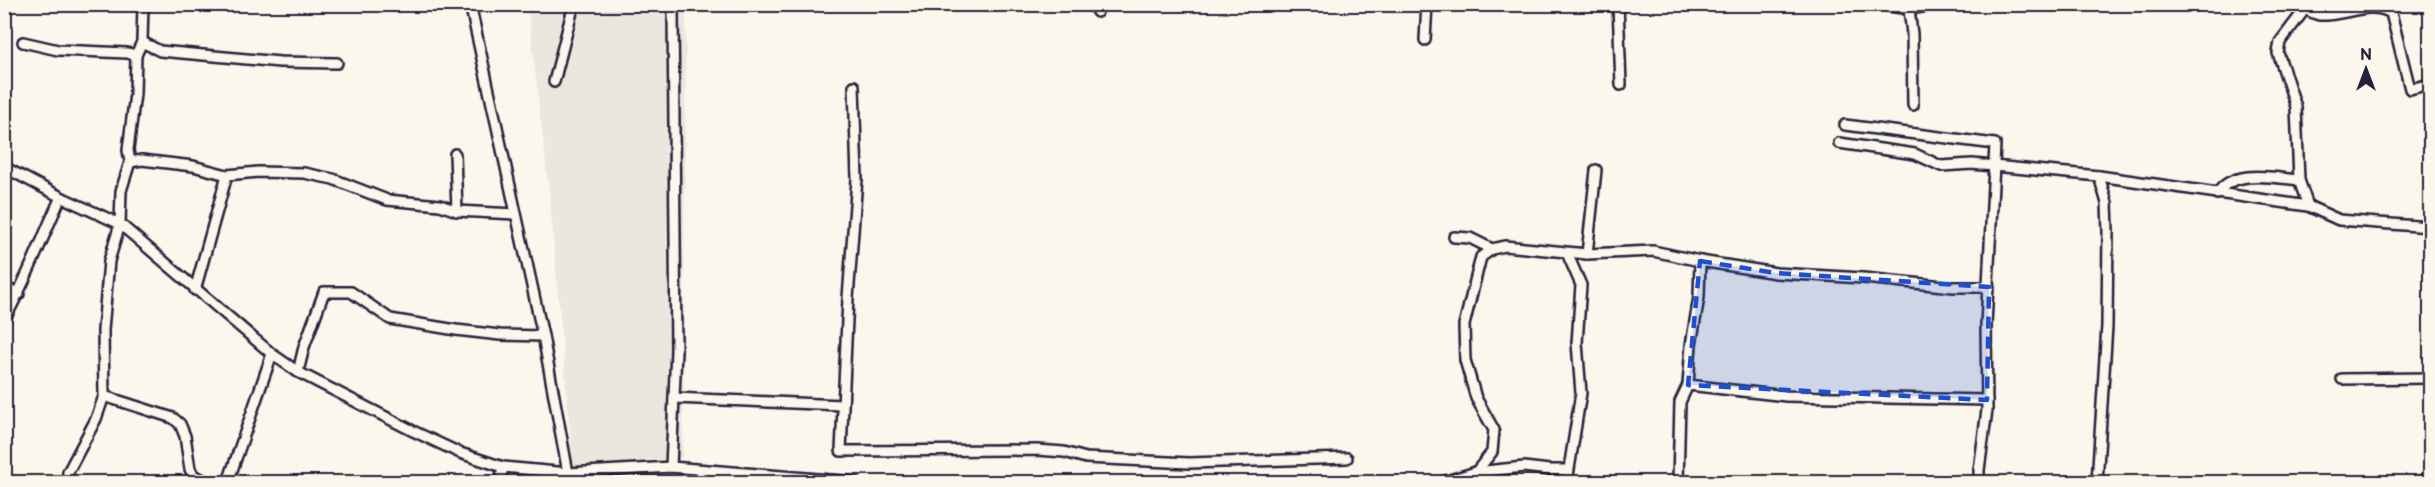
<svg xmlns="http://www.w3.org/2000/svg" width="2435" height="487" viewBox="0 0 2435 487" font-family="'Balsamiq Sans',sans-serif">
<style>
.built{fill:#ebe7df}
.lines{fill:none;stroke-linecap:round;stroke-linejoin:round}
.minor-casing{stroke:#22223b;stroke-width:14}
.minor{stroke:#fbf7ec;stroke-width:9}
.marked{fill:#1d4ed8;fill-opacity:0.2;stroke:#1d4ed8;stroke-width:4.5;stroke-dasharray:12 8;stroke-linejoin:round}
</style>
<rect width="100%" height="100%" fill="#fbf7ec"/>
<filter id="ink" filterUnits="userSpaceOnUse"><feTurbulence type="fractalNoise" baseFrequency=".0167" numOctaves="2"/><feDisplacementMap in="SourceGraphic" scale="12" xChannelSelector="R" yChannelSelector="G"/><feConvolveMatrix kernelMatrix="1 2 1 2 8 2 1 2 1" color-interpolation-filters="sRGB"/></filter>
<g filter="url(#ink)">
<path class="built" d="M531,4L686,5L683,457L573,468L550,200L528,9Z"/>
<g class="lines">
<defs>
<g id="minor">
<path d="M470,4L543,336L568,473"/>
<path d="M1618,4L1621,85"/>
<path d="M1875,4L1909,9L1912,34L1913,105"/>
<path d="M2306,4L2305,9C2309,11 2315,14 2319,15C2343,17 2369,0 2391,13L2410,89L2430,84"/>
<path d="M1909,9L1935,5"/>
<path d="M1097,12L1100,4"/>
<path d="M1425,40L1427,4"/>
<path d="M23,42L58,50L127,53L136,55"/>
<path d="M142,42L160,51L280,62L337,63"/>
<path d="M554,82L574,4"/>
<path d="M854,86L857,179L848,298L841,451L1037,450L1064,452L1086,458L1189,463L1347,458"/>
<path d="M1845,125L1995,144L1986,325L1987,410L1979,470V482"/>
<path d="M1839,143L1915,154L1941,166L1972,164L2099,176L2308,206"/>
<path d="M455,154L457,211"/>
<path d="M130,162L142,160L193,166L227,175L258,172L304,173L333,179L387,200L440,205L457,211L515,214"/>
<path d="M4,167L61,197L120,224L272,354L298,372L413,431L460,453L503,467L568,473L671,467L856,482"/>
<path d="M2299,180L2296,107L2278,53L2280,42L2305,9"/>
<path d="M2217,194C2233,168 2274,178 2299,180L2308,206L2339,220L2430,227"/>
<path d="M1454,237L1470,238L1492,249"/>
<path d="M1587,254L1596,170"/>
<path d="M4,287L19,294"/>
<path d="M195,290L227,175"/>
<path d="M4,320C26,282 42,238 61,197"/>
<path d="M298,372L304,347L324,292H351L390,319L456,330L500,335L543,336"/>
<path d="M2342,379L2430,378"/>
<path d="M1688,385L1786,396L1987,400"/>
<path d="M104,396L173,418L180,424L185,436L190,469L193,475L208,482"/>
<path d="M674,398L842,405"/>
<path d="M671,467L676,350L673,12L671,4"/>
<path d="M1476,472L1524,467L1549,470H1568"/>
<path d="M67,482L68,472L96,419L104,396L103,330L109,261L120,224L121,191L130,162L128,150L135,94L136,55L142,42L143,4"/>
<path d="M228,482L272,354"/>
<path d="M500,482L503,467"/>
<path d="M1443,482L1476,472L1492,452L1494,430L1476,398L1465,360L1464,325L1481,257L1492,249L1505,246L1587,254L1653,251L1700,261L1776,273L1863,278L1954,287H1989"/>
<path d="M1567,482L1581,393L1577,343L1581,285L1567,253"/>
<path d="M1678,482L1680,402L1688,385L1691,345L1699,297L1700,261"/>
<path d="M2097,482L2107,326L2108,231L2107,203L2099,176"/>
<path d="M2421,482L2430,474"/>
</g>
</defs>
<use href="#minor" class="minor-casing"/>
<use href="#minor" class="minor"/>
</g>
</g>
<path class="marked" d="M1700,261L1776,273L1989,287L1987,400L1688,385Z"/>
<rect width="2435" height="487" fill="none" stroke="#fbf7ec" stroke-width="24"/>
<rect x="12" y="12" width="2411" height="463" fill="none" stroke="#22223b" stroke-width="2" filter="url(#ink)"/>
<g transform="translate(2366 69)" stroke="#fbf7ec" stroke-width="4.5" paint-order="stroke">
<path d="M0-4.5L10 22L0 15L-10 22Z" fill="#22223b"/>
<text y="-9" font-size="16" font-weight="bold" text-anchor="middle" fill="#22223b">N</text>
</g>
</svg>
